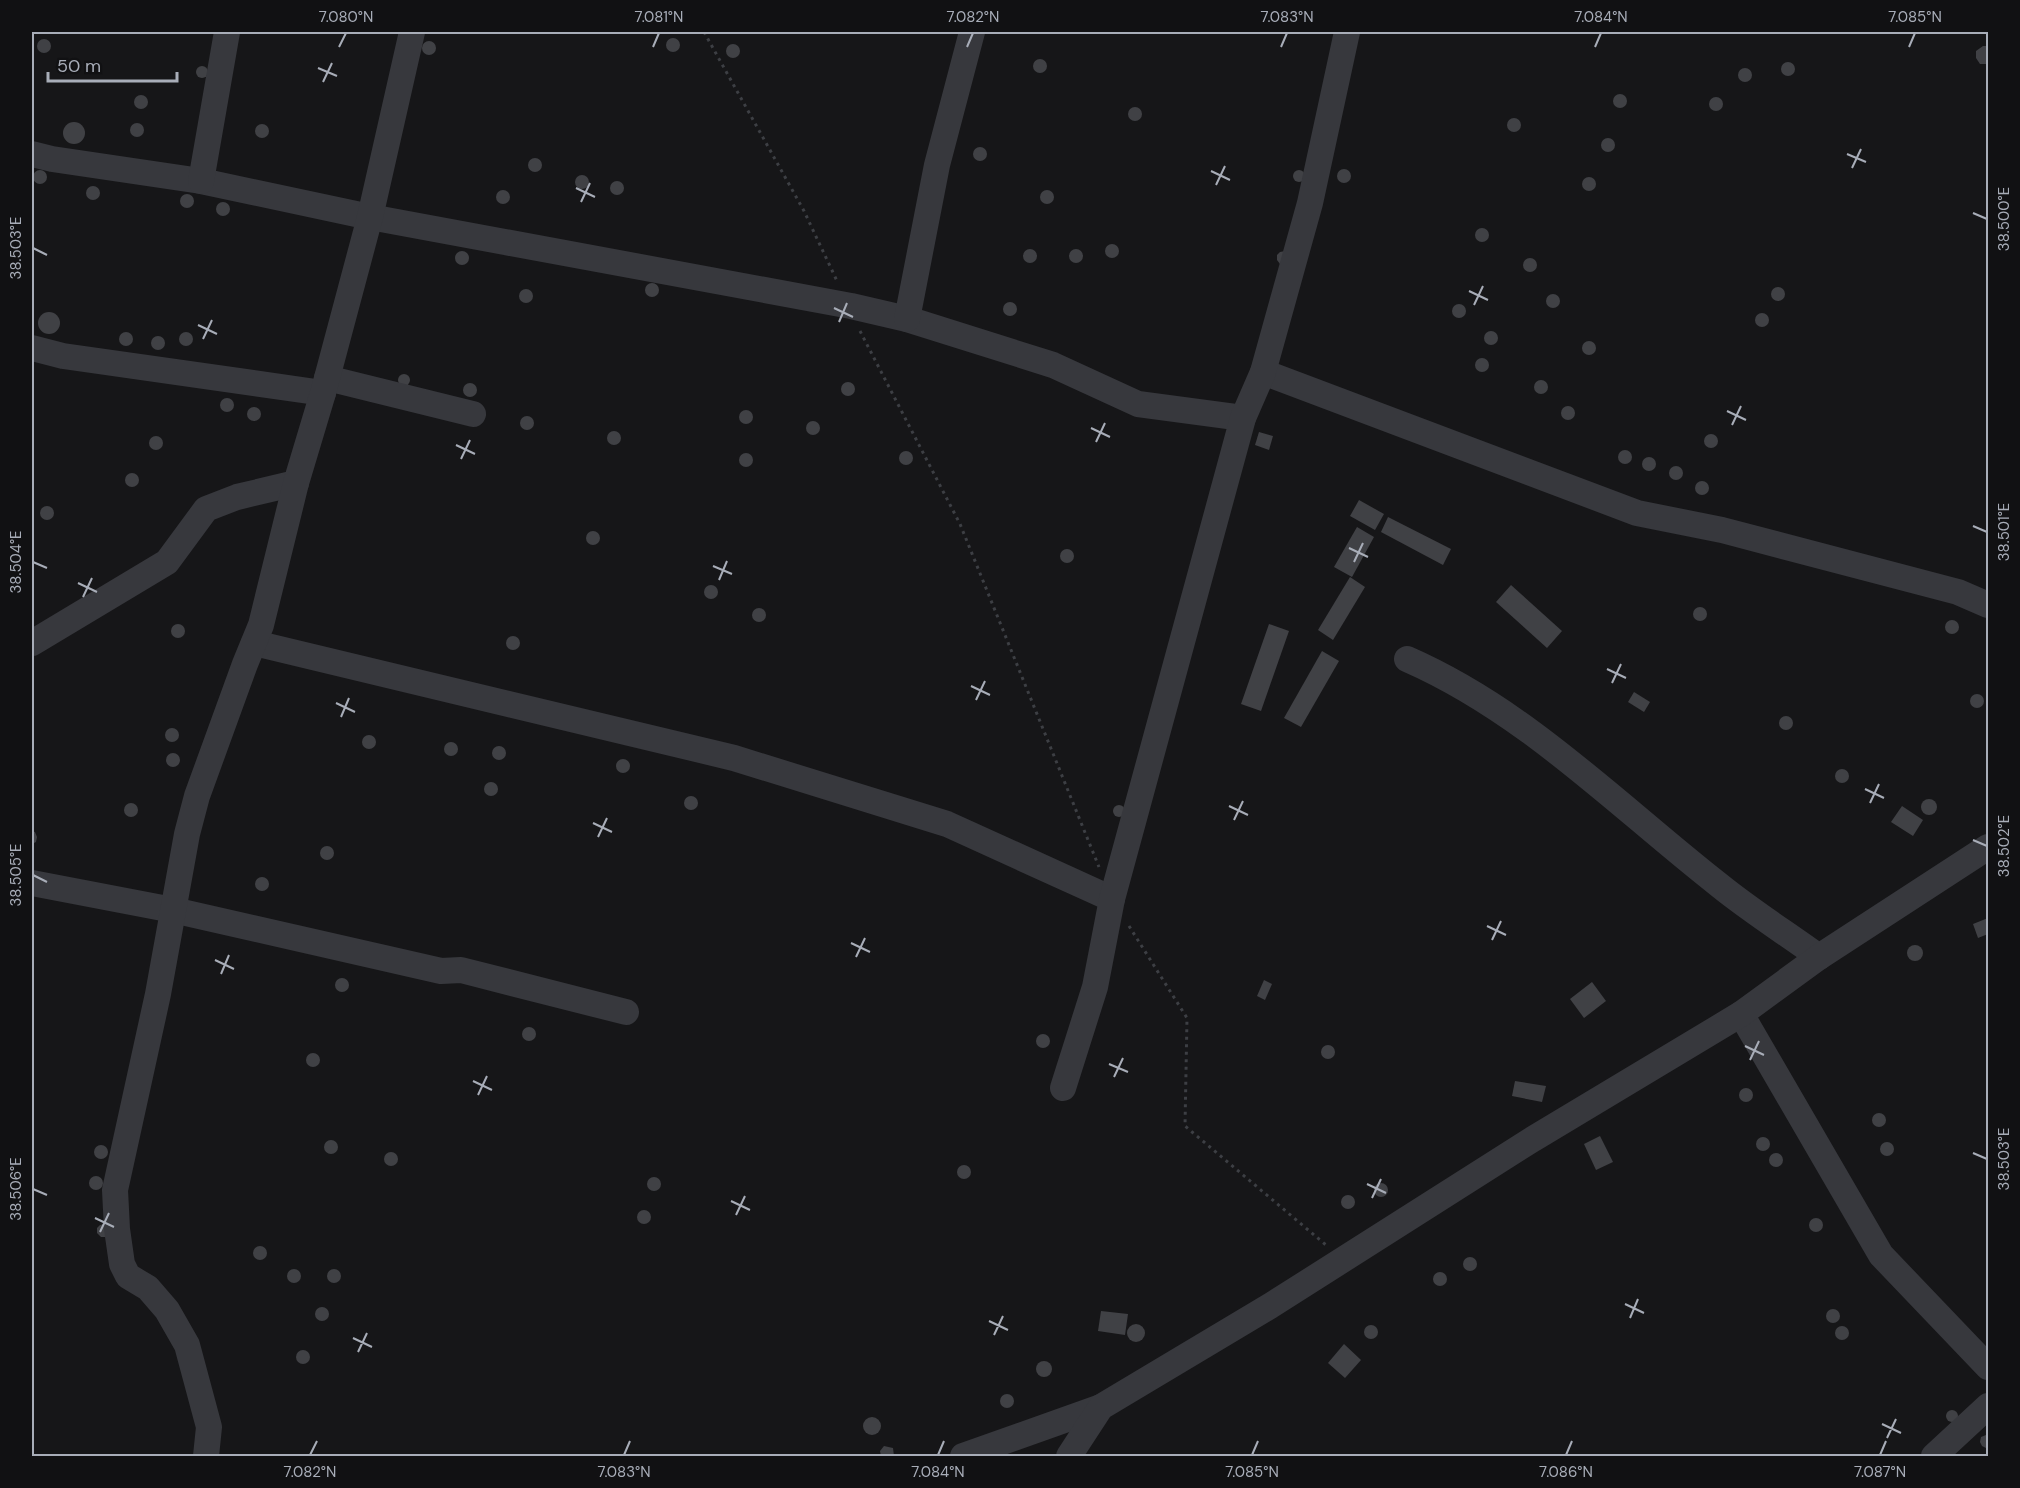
<svg xmlns="http://www.w3.org/2000/svg" width="2020" height="1488" viewBox="0 0 2020 1488" font-family="'DM Sans',sans-serif">
<style>
.building{fill:#404145}
.lines{fill:none;stroke-linecap:round;stroke-linejoin:round}
.path{stroke:#3d3f44;stroke-width:3;stroke-dasharray:3 4.5;stroke-linecap:butt}
.minor{stroke:#37383d;stroke-width:26}
.ticks{fill:none;stroke:#a8adb8;stroke-width:2}
.neatline{fill:none;stroke:#a8adb8;stroke-width:2}
.ticks-label{font-size:15px;text-anchor:middle;fill:#a8adb8}
</style>
<rect width="100%" height="100%" fill="#161618"/>
<g class="building">
<circle cx="673" cy="45" r="7"/>
<circle cx="44" cy="46" r="7"/>
<circle cx="429" cy="48" r="7"/>
<circle cx="733" cy="51" r="7"/>
<path d="M1983,46H1988V64H1980L1976,58V51Z"/>
<circle cx="1040" cy="66" r="7"/>
<circle cx="1788" cy="69" r="7"/>
<circle cx="202" cy="72" r="6"/>
<circle cx="1745" cy="75" r="7"/>
<circle cx="1620" cy="101" r="7"/>
<circle cx="141" cy="102" r="7"/>
<circle cx="1716" cy="104" r="7"/>
<circle cx="1135" cy="114" r="7"/>
<circle cx="1514" cy="125" r="7"/>
<circle cx="74" cy="133" r="11"/>
<circle cx="137" cy="130" r="7"/>
<circle cx="262" cy="131" r="7"/>
<circle cx="1608" cy="145" r="7"/>
<circle cx="980" cy="154" r="7"/>
<circle cx="535" cy="165" r="7"/>
<circle cx="1344" cy="176" r="7"/>
<circle cx="1299" cy="176" r="6"/>
<circle cx="40" cy="177" r="7"/>
<circle cx="582" cy="182" r="7"/>
<circle cx="1589" cy="184" r="7"/>
<circle cx="617" cy="188" r="7"/>
<circle cx="93" cy="193" r="7"/>
<circle cx="1047" cy="197" r="7"/>
<circle cx="503" cy="197" r="7"/>
<circle cx="187" cy="201" r="7"/>
<circle cx="223" cy="209" r="7"/>
<circle cx="1482" cy="235" r="7"/>
<circle cx="1112" cy="251" r="7"/>
<circle cx="1076" cy="256" r="7"/>
<circle cx="1030" cy="256" r="7"/>
<path d="M1285,251L1280,264L1277,260V255L1280,252Z"/>
<circle cx="462" cy="258" r="7"/>
<circle cx="1530" cy="265" r="7"/>
<circle cx="652" cy="290" r="7"/>
<circle cx="1778" cy="294" r="7"/>
<circle cx="526" cy="296" r="7"/>
<circle cx="1553" cy="301" r="7"/>
<circle cx="1010" cy="309" r="7"/>
<circle cx="1459" cy="311" r="7"/>
<circle cx="49" cy="323" r="11"/>
<circle cx="1762" cy="320" r="7"/>
<circle cx="1491" cy="338" r="7"/>
<circle cx="186" cy="339" r="7"/>
<circle cx="126" cy="339" r="7"/>
<circle cx="158" cy="343" r="7"/>
<circle cx="1589" cy="348" r="7"/>
<circle cx="1482" cy="365" r="7"/>
<circle cx="404" cy="380" r="6"/>
<circle cx="1541" cy="387" r="7"/>
<circle cx="848" cy="389" r="7"/>
<circle cx="470" cy="390" r="7"/>
<circle cx="227" cy="405" r="7"/>
<circle cx="1568" cy="413" r="7"/>
<circle cx="254" cy="414" r="7"/>
<circle cx="746" cy="417" r="7"/>
<circle cx="527" cy="423" r="7"/>
<circle cx="813" cy="428" r="7"/>
<circle cx="614" cy="438" r="7"/>
<path d="M1259,432L1273,436L1269,450L1255,445Z"/>
<circle cx="1711" cy="441" r="7"/>
<circle cx="156" cy="443" r="7"/>
<circle cx="1625" cy="457" r="7"/>
<circle cx="906" cy="458" r="7"/>
<circle cx="746" cy="460" r="7"/>
<circle cx="1649" cy="464" r="7"/>
<circle cx="1676" cy="473" r="7"/>
<circle cx="132" cy="480" r="7"/>
<circle cx="1702" cy="488" r="7"/>
<path d="M1359,500L1384,514L1375,530L1350,516Z"/>
<circle cx="47" cy="513" r="7"/>
<path d="M1388,517L1451,549L1443,565L1381,532Z"/>
<path d="M1357,527L1374,537L1352,577L1334,567Z"/>
<circle cx="593" cy="538" r="7"/>
<circle cx="1067" cy="556" r="7"/>
<path d="M1350,577L1365,587L1333,640L1318,630Z"/>
<path d="M1511,585L1562,631L1547,648L1496,602Z"/>
<circle cx="711" cy="592" r="7"/>
<circle cx="1700" cy="614" r="7"/>
<circle cx="759" cy="615" r="7"/>
<circle cx="1952" cy="627" r="7"/>
<path d="M1269,624L1289,631L1261,711L1241,704Z"/>
<circle cx="178" cy="631" r="7"/>
<circle cx="513" cy="643" r="7"/>
<path d="M1322,651L1339,661L1301,727L1284,718Z"/>
<path d="M1634,692L1650,702L1644,712L1628,702Z"/>
<circle cx="1977" cy="701" r="7"/>
<circle cx="1786" cy="723" r="7"/>
<circle cx="172" cy="735" r="7"/>
<circle cx="369" cy="742" r="7"/>
<circle cx="451" cy="749" r="7"/>
<circle cx="499" cy="753" r="7"/>
<circle cx="173" cy="760" r="7"/>
<circle cx="623" cy="766" r="7"/>
<circle cx="1842" cy="776" r="7"/>
<circle cx="491" cy="789" r="7"/>
<circle cx="691" cy="803" r="7"/>
<circle cx="1929" cy="807" r="8"/>
<circle cx="131" cy="810" r="7"/>
<circle cx="1119" cy="811" r="6"/>
<path d="M1902,806L1923,820L1913,836L1891,822Z"/>
<path d="M32,831L35,832L37,837L36,842L32,844Z"/>
<circle cx="327" cy="853" r="7"/>
<circle cx="262" cy="884" r="7"/>
<path d="M1988,918V934L1978,938L1973,924Z"/>
<circle cx="1915" cy="953" r="8"/>
<circle cx="342" cy="985" r="7"/>
<path d="M1264,980L1272,984L1265,1000L1257,996Z"/>
<path d="M1592,982L1606,1001L1584,1018L1570,999Z"/>
<circle cx="529" cy="1034" r="7"/>
<circle cx="1043" cy="1041" r="7"/>
<circle cx="1328" cy="1052" r="7"/>
<circle cx="313" cy="1060" r="7"/>
<path d="M1515,1081L1546,1086L1542,1102L1512,1096Z"/>
<circle cx="1746" cy="1095" r="7"/>
<circle cx="1879" cy="1120" r="7"/>
<path d="M1600,1136L1613,1162L1596,1170L1584,1144Z"/>
<circle cx="1763" cy="1144" r="7"/>
<circle cx="331" cy="1147" r="7"/>
<circle cx="1887" cy="1149" r="7"/>
<circle cx="101" cy="1152" r="7"/>
<circle cx="391" cy="1159" r="7"/>
<circle cx="1776" cy="1160" r="7"/>
<circle cx="964" cy="1172" r="7"/>
<circle cx="96" cy="1183" r="7"/>
<circle cx="654" cy="1184" r="7"/>
<circle cx="1381" cy="1190" r="7"/>
<circle cx="1348" cy="1202" r="7"/>
<circle cx="644" cy="1217" r="7"/>
<circle cx="1816" cy="1225" r="7"/>
<path d="M105,1224L106,1237H101L97,1233V1228L100,1225Z"/>
<circle cx="260" cy="1253" r="7"/>
<circle cx="1470" cy="1264" r="7"/>
<circle cx="334" cy="1276" r="7"/>
<circle cx="294" cy="1276" r="7"/>
<circle cx="1440" cy="1279" r="7"/>
<circle cx="322" cy="1314" r="7"/>
<circle cx="1833" cy="1316" r="7"/>
<path d="M1101,1311L1128,1314L1125,1335L1098,1331Z"/>
<circle cx="1136" cy="1333" r="9"/>
<circle cx="1371" cy="1332" r="7"/>
<circle cx="1842" cy="1333" r="7"/>
<path d="M1344,1344L1361,1360L1345,1378L1328,1363Z"/>
<circle cx="303" cy="1357" r="7"/>
<circle cx="1044" cy="1369" r="8"/>
<circle cx="1007" cy="1401" r="7"/>
<circle cx="1952" cy="1416" r="6"/>
<circle cx="872" cy="1426" r="9"/>
<path d="M1986,1435H1988V1448H1986L1982,1446L1980,1442L1981,1437Z"/>
<path d="M884,1446L893,1448L894,1456H881L880,1451Z"/>
</g>
<g class="lines">
<g class="path">
<path d="M704,32L804,211L837,281"/>
<path d="M860,331L960,524L1099,867"/>
<path d="M1129,926L1187,1018L1185,1126L1326,1245"/>
</g>
<g class="minor">
<path d="M32,154L52,159L201,181L370,217L851,306L907,319L1053,365L1138,404L1243,418"/>
<path d="M201,181L227,32"/>
<path d="M907,319L937,165L972,32"/>
<path d="M32,348L63,356L323,393"/>
<path d="M1263,372L1637,513L1722,530L1958,592L1988,605"/>
<path d="M327,378L473,414"/>
<path d="M32,643L167,562L206,509L237,497L296,483"/>
<path d="M254,643L734,758L947,824L1112,899"/>
<path d="M1407,659C1526,711 1618,806 1719,885C1751,911 1786,933 1819,957"/>
<path d="M32,883L173,910L441,971L461,970L626,1012"/>
<path d="M1741,1014L1881,1255L1988,1367"/>
<path d="M1063,1088L1095,987L1112,899L1243,418L1263,372L1310,203L1347,32"/>
<path d="M206,1456L209,1427L187,1345L167,1310L148,1288L128,1276L122,1264L117,1229L115,1190L158,994L187,834L197,796L245,664L261,625L296,483L323,393L370,217L412,32"/>
<path d="M963,1456L1101,1407"/>
<path d="M1069,1456L1101,1407L1270,1306L1533,1139L1741,1014L1819,957L1988,847"/>
<path d="M1934,1456L1988,1406"/>
</g>
</g>
<path class="ticks" d="M339,47L346,33M653,47L659,33M967,47L973,33M1281,47L1287,33M1595,47L1601,33M1909,47L1915,33M318,68L337,76M323,82L332,63M1847,154L1866,162M1852,168L1861,149M1211,171L1230,180M1216,185L1225,166M576,188L595,197M581,202L590,183M1973,213L1987,219M33,248L47,255M1469,291L1488,300M1474,305L1483,286M834,308L853,317M839,322L847,303M198,325L217,334M203,339L212,320M1727,411L1746,420M1732,425L1741,406M1091,428L1110,437M1096,442L1105,423M456,445L475,454M461,459L470,440M1973,526L1987,532M1349,548L1368,557M33,562L47,568M1354,562L1363,543M713,566L732,574M719,580L727,561M78,583L97,592M83,597L92,578M1607,669L1626,678M1612,683L1621,664M971,686L990,695M976,700L985,681M336,703L355,712M341,717L349,698M1865,789L1884,798M1870,803L1879,784M1229,806L1248,815M1234,820L1243,801M593,823L612,832M598,837L607,818M1973,840L1987,846M33,875L47,882M1487,926L1506,935M1492,940L1501,921M851,943L870,952M856,957L865,938M215,960L234,969M221,974L229,955M1745,1046L1764,1055M1750,1060L1759,1041M1109,1064L1128,1072M1114,1077L1123,1058M473,1081L492,1090M478,1095L487,1076M1973,1153L1987,1159M1367,1184L1386,1193M33,1189L47,1195M1372,1198L1381,1179M731,1201L750,1210M736,1215L745,1196M95,1218L114,1227M100,1232L109,1213M1625,1304L1644,1313M1630,1318L1638,1299M989,1321L1008,1330M994,1335L1003,1316M353,1338L372,1347M358,1352L367,1333M1882,1424L1901,1433M1887,1438L1896,1419M310,1455L317,1441M624,1455L630,1441M938,1455L944,1441M1252,1455L1258,1441M1566,1455L1572,1441M1880,1455L1886,1441"/>
<rect width="2020" height="1488" fill="none" stroke="#111113" stroke-width="66"/>
<path d="M48 72v9h129v-9" fill="none" stroke="#a8adb8" stroke-width="3"/>
<text x="57" y="72" font-size="18" fill="#a8adb8" stroke="#111113" stroke-width="4.5" paint-order="stroke">50 m</text>
<rect x="33" y="33" width="1954" height="1422" class="neatline"/>
<g class="ticks-label">
<text x="346" y="22">7.080°N</text>
<text x="659" y="22">7.081°N</text>
<text x="973" y="22">7.082°N</text>
<text x="1287" y="22">7.083°N</text>
<text x="1601" y="22">7.084°N</text>
<text x="1915" y="22">7.085°N</text>
<text transform="translate(2004 219) rotate(-90)" y="5">38.500°E</text>
<text transform="translate(16 248) rotate(-90)" y="5">38.503°E</text>
<text transform="translate(2004 532) rotate(-90)" y="5">38.501°E</text>
<text transform="translate(16 562) rotate(-90)" y="5">38.504°E</text>
<text transform="translate(2004 846) rotate(-90)" y="5">38.502°E</text>
<text transform="translate(16 875) rotate(-90)" y="5">38.505°E</text>
<text transform="translate(2004 1159) rotate(-90)" y="5">38.503°E</text>
<text transform="translate(16 1189) rotate(-90)" y="5">38.506°E</text>
<text x="310" y="1477">7.082°N</text>
<text x="624" y="1477">7.083°N</text>
<text x="938" y="1477">7.084°N</text>
<text x="1252" y="1477">7.085°N</text>
<text x="1566" y="1477">7.086°N</text>
<text x="1880" y="1477">7.087°N</text>
</g>
</svg>
